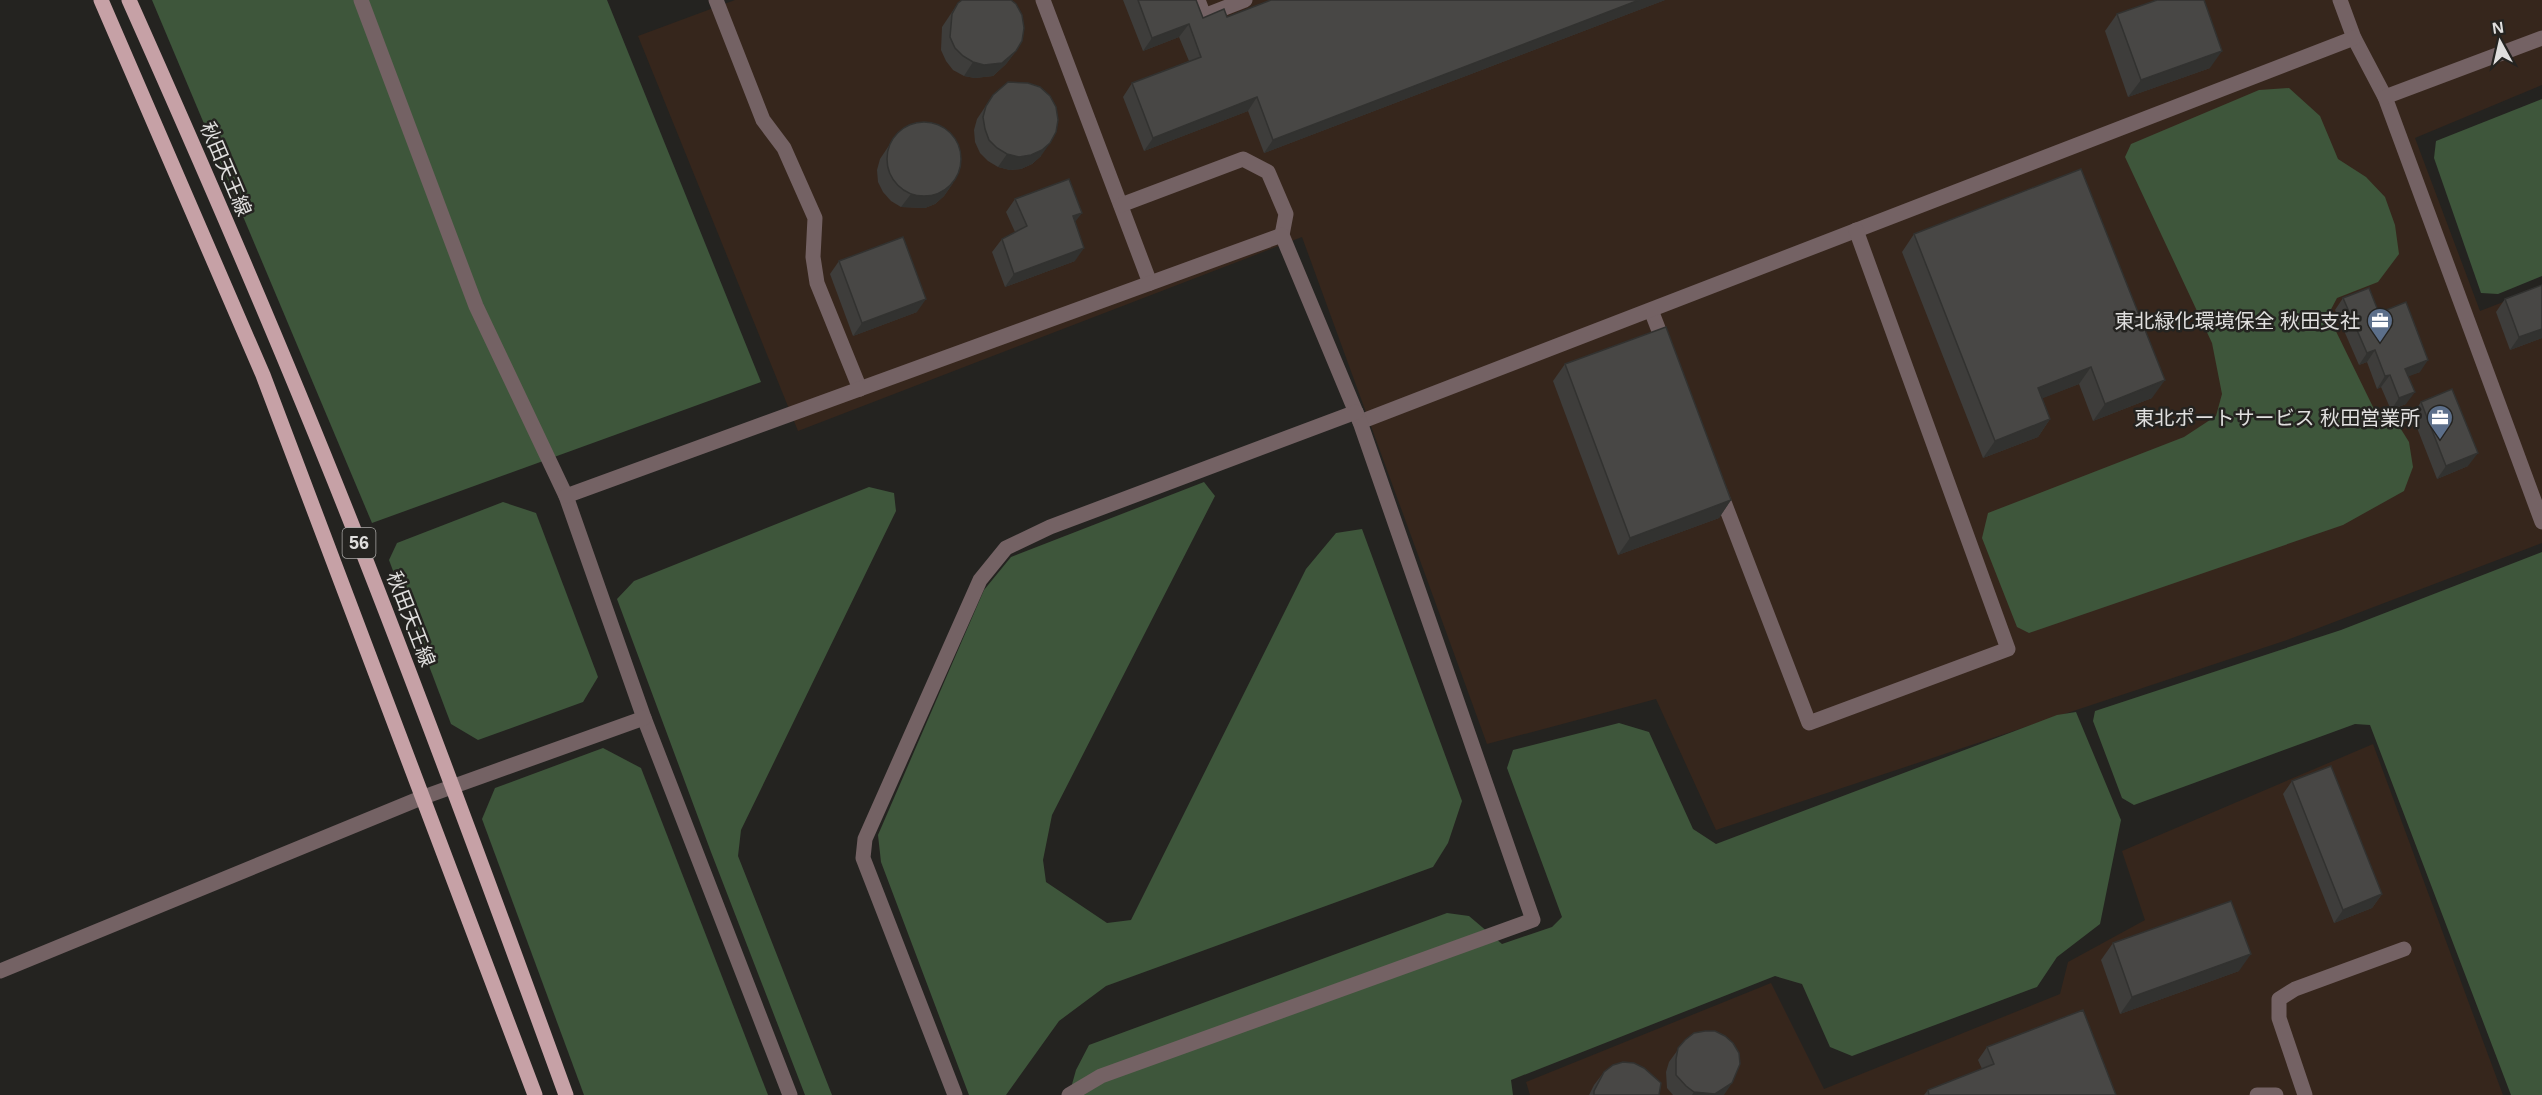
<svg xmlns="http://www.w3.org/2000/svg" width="2542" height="1095" viewBox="0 0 2542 1095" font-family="Arial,'Noto Sans JP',sans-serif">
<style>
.industrial{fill:#36261c}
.forest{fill:#3e563b}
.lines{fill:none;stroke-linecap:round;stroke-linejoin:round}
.minor{stroke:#746264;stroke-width:15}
.major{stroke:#c6a1a6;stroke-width:15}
.wall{fill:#3e3d3b}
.shaded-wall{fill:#323230}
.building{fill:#484745;stroke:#323230;stroke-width:1.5}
.labels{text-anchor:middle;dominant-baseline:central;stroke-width:5;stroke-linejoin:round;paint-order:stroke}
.shield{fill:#242320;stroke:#a8a7a5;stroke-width:1.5}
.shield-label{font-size:18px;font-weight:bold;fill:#e0dfde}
.street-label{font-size:20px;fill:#e0dfde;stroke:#242320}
.poi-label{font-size:20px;fill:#e0dfde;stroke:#242320;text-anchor:end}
</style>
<rect width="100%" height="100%" fill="#242320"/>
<g class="industrial">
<path d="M735,0H2542V85L2415,138L2480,311L2542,287V543L2287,640L1716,830L1656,699L1487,744L1302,237L798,431L638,36Z"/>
<path d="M2373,744L2503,1095H1530L1526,1082L1771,983L1824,1089L2060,994L2068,962L2145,920L2122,851Z"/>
</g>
<g class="forest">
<path d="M152,0H607L761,382L372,523Z"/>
<path d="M2289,88L2320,116L2338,159L2366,177L2385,197L2395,225L2399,254L2378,282L2337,298L2328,315L2374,409L2399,426L2409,442L2413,467L2404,491L2343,525L2029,633L2017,627L1982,538L1988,513L2184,437L2216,416L2222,394L2212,343L2125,157L2131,144L2259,90Z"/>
<path d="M2542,99V276L2498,294L2481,293L2434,158L2436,141Z"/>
<path d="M1204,482L1215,496L1052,815L1043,860L1046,882L1107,923L1131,920L1306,569L1336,533L1362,529L1462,801L1448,843L1433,867L1106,986L1059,1021L1006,1095H969L881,862L878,835L984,590L1011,557Z"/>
<path d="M869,487L894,493L896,511L741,830L738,856L832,1095H805L711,852L617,599L634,581Z"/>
<path d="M503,502L536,513L598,677L583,702L478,740L451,724L389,560L397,543Z"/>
<path d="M2542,552V1095H2511L2370,725L2355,724L2134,805L2122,798L2093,721L2095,711L2341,630Z"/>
<path d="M2076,712L2121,820L2100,924L2057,957L2037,987L1852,1056L1830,1047L1802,984L1775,976L1511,1080L1513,1095H1069L1076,1070L1089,1045L1447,913L1469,916L1502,944L1552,927L1562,917L1507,768L1513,750L1619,723L1649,732L1693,829L1716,844L2057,715Z"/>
<path d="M603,748L641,768L768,1095H584L482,819L495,788Z"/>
</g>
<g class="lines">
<g class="minor">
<path d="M361,0L476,306L566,496L644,718L790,1095"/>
<path d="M716,0L763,120L784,148L815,218L813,257L817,283L860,389"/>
<path d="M1043,0L1150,283"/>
<path d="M1198,0L1204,16L1245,0"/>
<path d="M2340,0L2354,38L2385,97L2542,522"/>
<path d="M2385,97L2542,38"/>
<path d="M1121,205L1243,159L1268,172L1286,214L1282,235"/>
<path d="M1651,310L1666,349"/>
<path d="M1360,422L2354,38"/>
<path d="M1719,489L1809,723L2008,649L1856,230"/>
<path d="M566,496L1282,235L1360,422L1533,920L1101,1076L1069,1095"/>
<path d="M0,971L421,798L644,718"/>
<path d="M955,1095L863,858L865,839L980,580L1006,548L1050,527L1356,412"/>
<path d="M2257,1095H2276"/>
<path d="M2305,1095L2279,1018V999L2295,989L2404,949"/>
</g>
<g class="major">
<path d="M101,0L263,375L535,1095"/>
<path d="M129,0C208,177 285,355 356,535C429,720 498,908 566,1095"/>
</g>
</g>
<g class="wall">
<path d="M1123,0H1196L1203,18L1227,17L1271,0H1665L1264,153L1248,111L1144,151L1123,97L1132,83L1189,61L1179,37L1143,51Z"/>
<path d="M958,3L1016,51L1006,64L993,76L975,78L964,76L953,70L946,61L941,50L942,27Z"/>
<path d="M2117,14L2210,68L2128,97L2105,31Z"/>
<path d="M993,95L1041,156L1032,164L1021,169L1010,170L998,167L988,161L980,153L975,142L974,130L977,119Z"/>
<path d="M896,135L953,183L944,196L935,204L925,208L901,207L891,201L883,192L878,182L877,170L880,159Z"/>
<path d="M1015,199L1075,222V261L1005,287L992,252L1002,239L1015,232L1006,212Z"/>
<path d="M1914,234L2152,398L2093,421L2079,384L2042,398L2050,419L2038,437L1983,458L1902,252Z"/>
<path d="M839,261L917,312L853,336L830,274Z"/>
<path d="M2542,285V338L2510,350L2496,312L2505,299Z"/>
<path d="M2343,298L2379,313L2420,372L2408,376L2406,404L2391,410L2381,387L2377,389L2367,362L2359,365L2335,310Z"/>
<path d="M1565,364L1731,500L1719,518L1618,555L1553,381Z"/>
<path d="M2421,402L2468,466L2437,479L2412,415Z"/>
<path d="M2292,781L2382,894L2372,908L2334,923L2283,794Z"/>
<path d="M2113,943L2239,971L2120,1014L2101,960Z"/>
<path d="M1685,1040L1724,1095H1673L1667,1088L1666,1072L1669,1062Z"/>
<path d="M1987,1047L2116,1095H1924L1928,1090L1982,1069L1978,1060Z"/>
<path d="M1604,1072L1659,1095H1589L1594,1085Z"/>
</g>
<g class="shaded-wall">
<path d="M1639,0H1665L1264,153L1273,140Z"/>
<path d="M1189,24L1179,37L1143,51L1152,38Z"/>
<path d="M1016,51L1006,64L993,76L975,78L964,76L973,62Z"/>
<path d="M2222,51L2210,68L2128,97L2141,80Z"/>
<path d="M1257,97L1248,111L1144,151L1153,138Z"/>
<path d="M1050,143L1041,156L1032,164L1021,169L1010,170L998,167L1007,154Z"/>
<path d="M953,183L944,196L935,204L925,208L901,207L911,194Z"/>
<path d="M1082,213L1072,226L1073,216Z"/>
<path d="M1084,248L1075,261L1005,287L1014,274Z"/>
<path d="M926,299L917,312L853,336L862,323Z"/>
<path d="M2542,329V338L2510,350L2519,337Z"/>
<path d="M2375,350L2367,362L2359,365L2367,353Z"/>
<path d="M2428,360L2420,372L2397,381L2405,369Z"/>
<path d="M2091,367L2079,384L2026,405L2038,388Z"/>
<path d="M2390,375L2381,387L2377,389L2385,376Z"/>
<path d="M2165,380L2152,398L2093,421L2105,404Z"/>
<path d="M2415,392L2406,404L2391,410L2399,398Z"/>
<path d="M2050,419L2038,437L1983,458L1995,441Z"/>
<path d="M2478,453L2468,466L2437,479L2446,466Z"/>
<path d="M1731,500L1719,518L1618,555L1630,538Z"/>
<path d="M2382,894L2372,908L2334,923L2343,910Z"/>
<path d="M2251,954L2239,971L2120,1014L2132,997Z"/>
<path d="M1732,1083L1724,1095H1692L1694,1092Z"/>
</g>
<g class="building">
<path d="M962,0H1011L1016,4L1022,15L1024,28L1022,41L1016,51L1002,63L984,65L973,62L963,56L955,48L950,37L952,14L958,3Z"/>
<path d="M1138,0H1196L1203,18L1224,9L1227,17L1271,0H1639L1273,140L1257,97L1153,138L1132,83L1201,57L1189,24L1152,38Z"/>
<path d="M2157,0H2204L2222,51L2141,80L2117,14Z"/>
<path d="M1008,82L1028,83L1040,87L1050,96L1056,107L1058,120L1056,132L1050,143L1042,150L1031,155L1019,157L1007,154L997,148L989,140L985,129L983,117L986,106L993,95Z"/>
<circle cx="924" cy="159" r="37"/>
<path d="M2081,169L2165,380L2105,404L2091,367L2038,388L2050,419L1995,441L1914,234Z"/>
<path d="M1069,179L1082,213L1073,216L1084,248L1014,274L1002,239L1027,226L1015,199Z"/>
<path d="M903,237L926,299L862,323L839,261Z"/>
<path d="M2542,285V329L2519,337L2505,299Z"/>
<path d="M2369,288L2379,313L2406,302L2428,360L2405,369L2415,392L2399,398L2390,375L2385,376L2375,350L2367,353L2343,298Z"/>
<path d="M1666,327L1731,500L1630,538L1565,364Z"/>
<path d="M2452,389L2478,453L2446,466L2421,402Z"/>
<path d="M2331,766L2382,894L2343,910L2292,781Z"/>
<path d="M2231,901L2251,954L2132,997L2113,943Z"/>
<path d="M2083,1010L2116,1095H1929L1928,1090L1994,1064L1987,1047Z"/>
<path d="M1705,1031H1715L1725,1036L1733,1043L1739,1053L1740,1064L1732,1083L1715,1094L1694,1092L1686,1086L1676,1075V1059L1678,1048L1685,1040L1694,1033Z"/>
<path d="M1623,1062L1634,1063L1644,1068L1661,1083L1659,1095H1594V1091L1604,1072L1613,1065Z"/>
</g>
<defs>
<symbol id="office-pin" viewBox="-11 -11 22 30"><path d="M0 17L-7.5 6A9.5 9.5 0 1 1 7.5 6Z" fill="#5c6f8a" stroke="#242320"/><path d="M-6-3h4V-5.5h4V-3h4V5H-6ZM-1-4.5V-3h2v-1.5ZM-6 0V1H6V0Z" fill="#fff"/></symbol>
</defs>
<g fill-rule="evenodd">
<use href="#office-pin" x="2365" y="306" width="30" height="40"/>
<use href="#office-pin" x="2425" y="403" width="30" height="40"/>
</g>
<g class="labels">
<rect class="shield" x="342.5" y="528" width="33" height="30" rx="4.5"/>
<g class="shield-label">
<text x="359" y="543">56</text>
</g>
<g class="street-label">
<text transform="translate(226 169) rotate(67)">秋田天王線</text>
<text transform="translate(411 619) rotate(69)">秋田天王線</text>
</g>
<g class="poi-label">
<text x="2360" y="321">東北緑化環境保全 秋田支社</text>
<text x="2420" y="418">東北ポートサービス 秋田営業所</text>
</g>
</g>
<g transform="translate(2500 42) rotate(352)" stroke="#242320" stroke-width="4.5" paint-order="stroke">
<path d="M0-4.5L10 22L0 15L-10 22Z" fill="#e0dfde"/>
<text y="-9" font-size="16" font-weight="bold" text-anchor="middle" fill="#e0dfde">N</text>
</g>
</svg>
